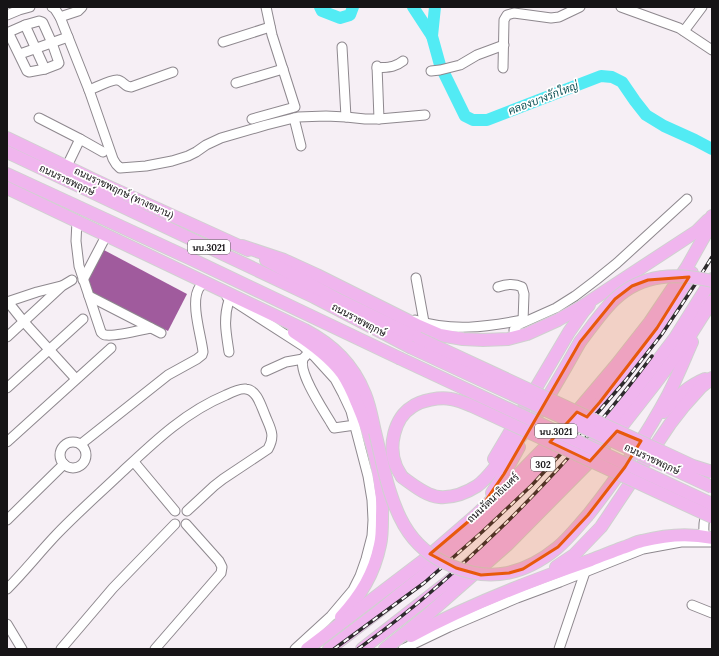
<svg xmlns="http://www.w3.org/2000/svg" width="719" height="656" viewBox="0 0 719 656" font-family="Lora,Sarabun,serif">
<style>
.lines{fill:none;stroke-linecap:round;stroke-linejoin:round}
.river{stroke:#52ebf4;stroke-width:12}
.building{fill:#a05b9d}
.minor-casing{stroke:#8e888e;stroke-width:11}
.major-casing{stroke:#d0d0d0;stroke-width:14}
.minor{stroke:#fff;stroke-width:9}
.major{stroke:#f0b5ee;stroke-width:12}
.rail-casing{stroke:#2d2a2c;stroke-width:3.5}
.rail{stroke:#fff;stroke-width:2;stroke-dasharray:6;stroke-linecap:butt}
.major-bridge-casing{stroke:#d0d0d0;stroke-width:14;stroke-linecap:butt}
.major-bridge{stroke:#f0b5ee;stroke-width:12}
.marked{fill:#e8590c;fill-opacity:0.2;stroke:#e8590c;stroke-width:3;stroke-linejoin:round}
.labels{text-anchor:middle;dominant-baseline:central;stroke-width:3.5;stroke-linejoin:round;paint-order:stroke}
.shield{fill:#fff;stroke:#5c5a5c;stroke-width:1}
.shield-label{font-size:9px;font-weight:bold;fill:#161416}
.street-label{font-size:10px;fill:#161416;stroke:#fff}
.water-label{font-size:11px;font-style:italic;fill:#0e5155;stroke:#fff}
</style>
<rect width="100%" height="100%" fill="#f6eff5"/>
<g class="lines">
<g class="river">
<path d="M320,7L322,11L340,18L350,15L353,7"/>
<path d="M413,7L432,36"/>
<path d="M435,7L432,36L440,65L465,116L473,120H487L601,76L612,77L622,82L635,101L646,115L664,126L695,140L712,149"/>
</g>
</g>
<path class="building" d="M102,249L187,294L168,331L87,291L85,282Z"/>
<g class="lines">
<defs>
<g id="minor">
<path d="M52,7L55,9L60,17L78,11L82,7"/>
<path d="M621,7L679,28L712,50"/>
<path d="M7,15L19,10L30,7"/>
<path d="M60,17L89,90L113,159L116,164L120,168L146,166L172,161L188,156L196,152L206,145L221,138L266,125L298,117L326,116L346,117L365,119H379L425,115"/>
<path d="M39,21L42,22L43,23L52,43L59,63L58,64L45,69L29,72L27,71L9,34V32L25,25Z"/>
<path d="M25,25L45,69"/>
<path d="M684,31L702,7"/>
<path d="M223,42L270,27"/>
<path d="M342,47L346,117"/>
<path d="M20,54L68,37"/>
<path d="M377,66L379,119"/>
<path d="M377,68C388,67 394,68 403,61"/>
<path d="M503,68L504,20L507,15L514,13L551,18L559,17L580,7"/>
<path d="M431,71L440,70L460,65L477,55L504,45"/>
<path d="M236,83L283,69"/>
<path d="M89,90C95,88 112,79 117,80C123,80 124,87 131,87L173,72"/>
<path d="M39,118L80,139"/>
<path d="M294,118L301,146"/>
<path d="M252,119L295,107L272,35L266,7"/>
<path d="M67,166L80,139L103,152"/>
<path d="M77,221L76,241L79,266L89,296L161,333"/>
<path d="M416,278L424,322"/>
<path d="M83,280L106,236"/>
<path d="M498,287C506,284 514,283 522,287L524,294L523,321"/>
<path d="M89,296L101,332C103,334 103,335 106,335C114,337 141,330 151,328"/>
<path d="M227,297L303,346L315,357L335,379L343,394L351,411L368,476L372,500L373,520L372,536L366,559L360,576L353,590L331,616L295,649"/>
<path d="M7,302L37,292L61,286"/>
<path d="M8,302L24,322L76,379"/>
<path d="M415,320C452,332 486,327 523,320"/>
<path d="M7,337L62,286L72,280"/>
<path d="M515,337L514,330L518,325L556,308L575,296L596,280L617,263L687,199"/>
<path d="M229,352C226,332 223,319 229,300"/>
<path d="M309,352C308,354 304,357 303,359C298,373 324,411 331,423L334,428L355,425"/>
<path d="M266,371L286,362L303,359"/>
<path d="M7,388L83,319"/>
<path d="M7,442L111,348"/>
<circle cx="73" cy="455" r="13"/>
<path d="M81,444L168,375L197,359L202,355L203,352C201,335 191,305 198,290C199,287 202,285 204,282"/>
<path d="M134,462L175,511"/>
<path d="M7,520L64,464"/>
<path d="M704,536C704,526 702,518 711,511"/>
<path d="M7,589C24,572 39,553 56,535C77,513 100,493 122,472C154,442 185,412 226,395C232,392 240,388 246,389C257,390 261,406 265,415C270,428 276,435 268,449L223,479L214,486L187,511"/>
<path d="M692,605L712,613"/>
<path d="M7,624L22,649"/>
<path d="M61,649L113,588L175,524"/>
<path d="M155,649L221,573L222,567L219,561L186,524"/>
<path d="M403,649L449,627L517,598L560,582L643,549L681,542H712"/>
<path d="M559,649L585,572"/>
</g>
<g id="major">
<path d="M7,138L105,185L248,250"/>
<path d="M7,152L314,297L410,347"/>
<path d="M7,174L189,258L399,358"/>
<path d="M7,188L305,330C333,345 353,364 365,394C370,406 372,419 375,432"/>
<path d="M242,246L284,260L317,275L419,326L440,335L463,339L483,340L508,339L527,334L558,320L581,307L697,231L708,220"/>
<path d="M266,260L339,300L418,338"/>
<path d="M294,332C311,343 329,356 342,373C348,382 353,393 357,403C369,431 378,461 381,491C383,500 382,509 382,518C382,527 382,537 380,545C374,574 361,595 341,617"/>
<path d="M664,412C676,397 688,386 705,379"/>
<path d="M494,459L569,332L583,312L589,305"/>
<path d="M402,477C412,484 426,496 439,497C452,498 466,493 477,486C487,479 494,468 502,459C511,448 521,437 529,426C548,400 564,370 580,342"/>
<path d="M492,493L504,474L519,447"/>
<path d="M588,515C618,477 645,438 668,395C677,378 684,360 692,342"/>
<path d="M556,567L574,555L601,527L670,424L684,406L701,387L712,378"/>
<path d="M411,636C468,605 530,581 591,560C601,556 612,552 622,548C629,546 636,542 642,541C665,535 689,533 712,538"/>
<path d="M307,649L424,560L476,515L520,473L557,435L617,364L650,322L687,267L705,235L712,216"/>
<path d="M329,649L379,611L435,566L485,522L538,469L570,436L600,402L657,328L692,273"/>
<path d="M362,649L449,581L500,537L585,450L616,415L675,338L712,279"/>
<path d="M385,649L425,617L507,545L594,457L625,422L654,385L684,345L712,301"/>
</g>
</defs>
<use href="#minor" class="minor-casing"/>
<use href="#major" class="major-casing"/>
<use href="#minor" class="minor"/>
<use href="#major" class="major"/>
<defs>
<g id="rail">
<path d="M334,649L424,583L482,532L532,485L580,433L625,381L662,334L694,286L712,257"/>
<path d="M358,649C383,631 409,611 432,591C459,568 485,543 510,519C561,468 609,414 652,356"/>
</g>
</defs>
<use href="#rail" class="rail-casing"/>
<use href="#rail" class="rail"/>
<defs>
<g id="major-bridge">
<path d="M418,338L693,466L712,472"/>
<path d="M580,342C591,328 602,311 615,299C643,273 677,273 712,281"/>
<path d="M410,347L712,487"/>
<path d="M399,358L712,504"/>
<path d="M375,432C383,464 388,497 404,525C415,544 432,558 452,566C491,583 525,574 557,548C569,538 578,526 588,515"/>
<path d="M402,477C400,473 397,469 396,466C388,447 394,418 412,407C421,400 440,397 451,399C458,400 465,403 472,406L712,517"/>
</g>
</defs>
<use href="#major-bridge" class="major-bridge-casing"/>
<use href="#major-bridge" class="major-bridge"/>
</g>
<path class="marked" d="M689,277L657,328L600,402L587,417L577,412L550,442L590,461L617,431L641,441L625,467L588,515L558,547L523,569L509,573L481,575L456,568L430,554L476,515L504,474L580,342L615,299L632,286L648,280Z"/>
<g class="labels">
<g class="shield">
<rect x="188" y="240" width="42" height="14" rx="3"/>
<rect x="535" y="424" width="42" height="14" rx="3"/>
<rect x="531" y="457" width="24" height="14" rx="3"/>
</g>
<g class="shield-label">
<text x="209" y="247">นบ.3021</text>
<text x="556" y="431">นบ.3021</text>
<text x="543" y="464">302</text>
</g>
<g class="street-label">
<text transform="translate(67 180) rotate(25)">ถนนราชพฤกษ์</text>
<text transform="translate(124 193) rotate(25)">ถนนราชพฤกษ์ (ทางขนาน)</text>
<text transform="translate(359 320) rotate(28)">ถนนราชพฤกษ์</text>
<text transform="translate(652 459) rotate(25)">ถนนราชพฤกษ์</text>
<text transform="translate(493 498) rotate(-43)">ถนนรัตนาธิเบศร์</text>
</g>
<g class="water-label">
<text transform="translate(543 98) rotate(-21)">คลองบางรักใหญ่</text>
</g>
</g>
<rect width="719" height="656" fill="none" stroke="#161416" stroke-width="16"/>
</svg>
